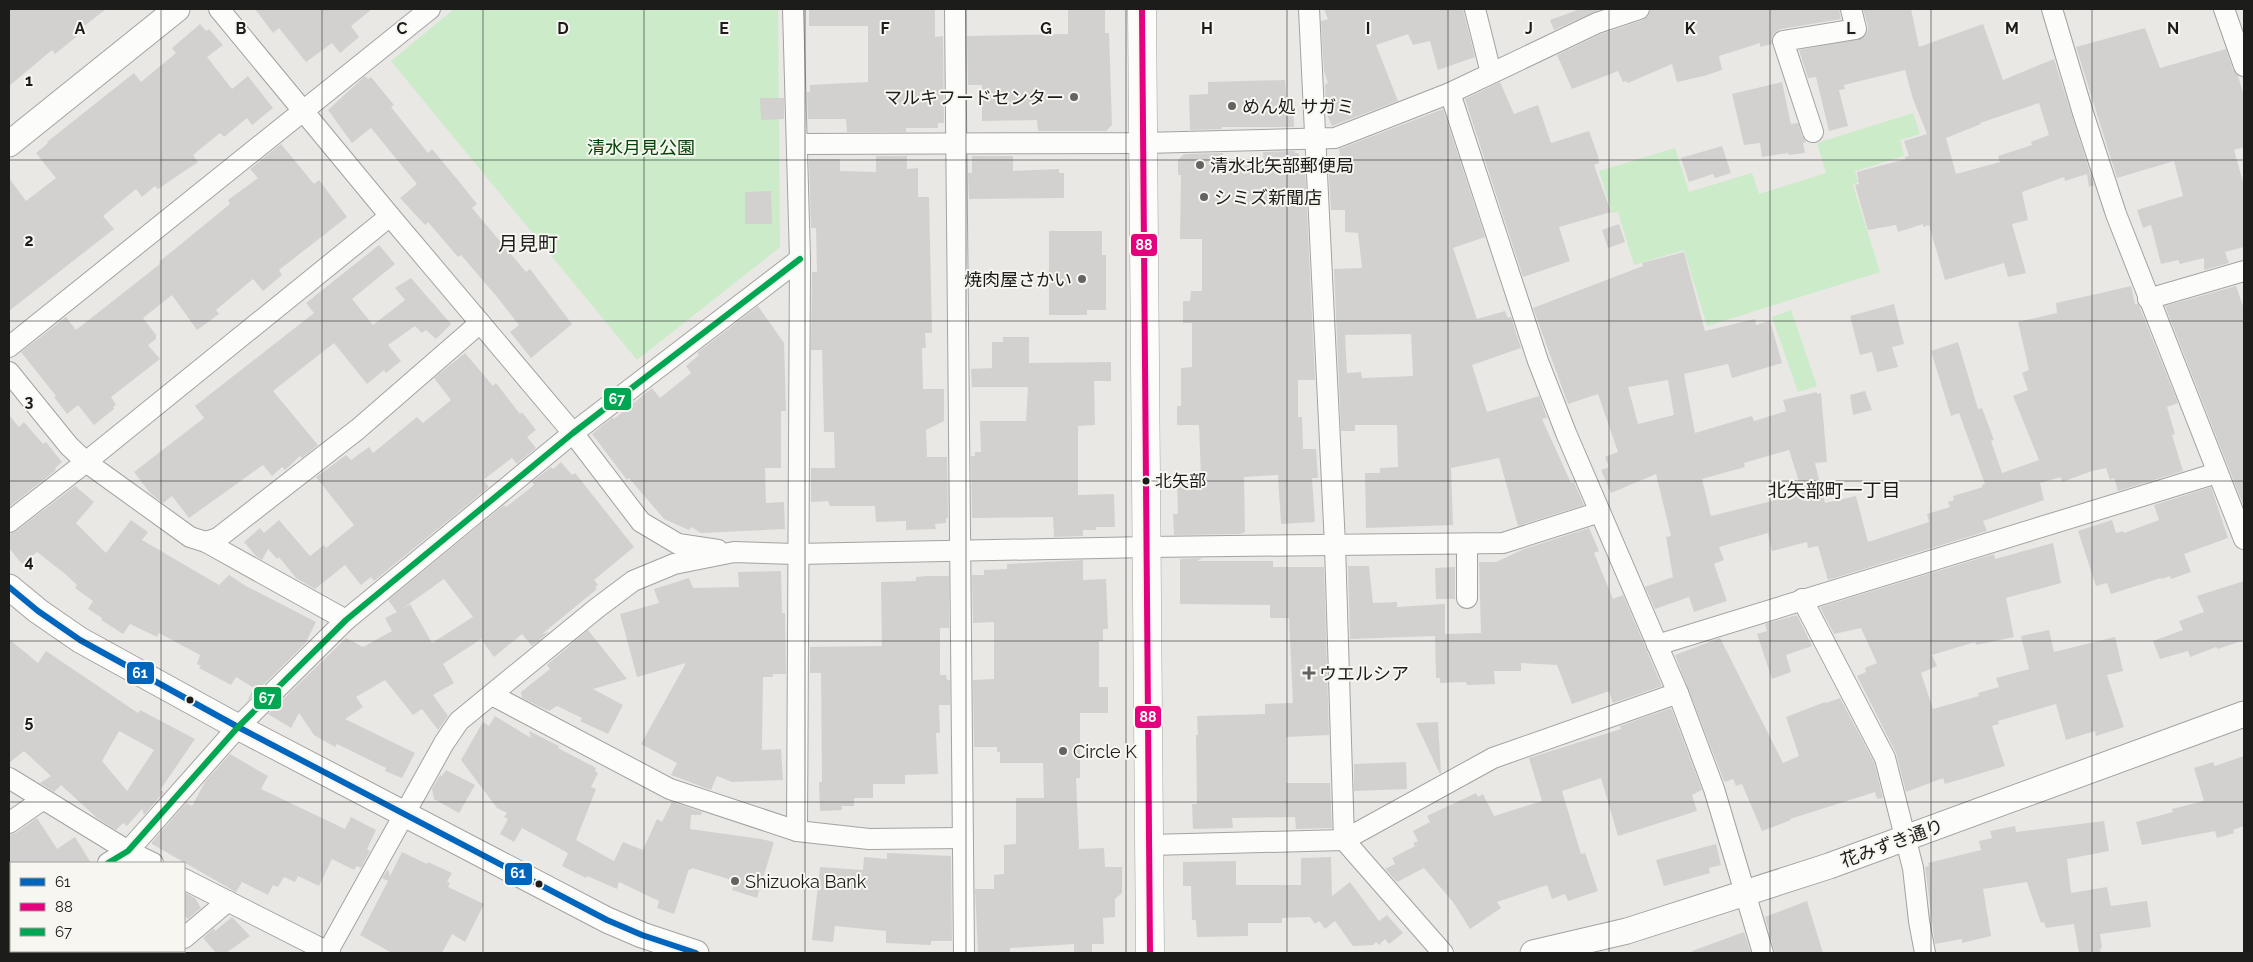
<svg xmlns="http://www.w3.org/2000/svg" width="2253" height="962" viewBox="0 0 2253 962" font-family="Raleway,'Noto Sans JP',sans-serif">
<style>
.green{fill:#cbebc9}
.building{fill:#d3d1d0;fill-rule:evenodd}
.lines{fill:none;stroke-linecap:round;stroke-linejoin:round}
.minor-casing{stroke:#a3a3a1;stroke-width:22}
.tertiary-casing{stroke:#a3a3a1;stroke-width:27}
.secondary-casing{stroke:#a3a3a1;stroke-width:29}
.minor{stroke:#fcfcfb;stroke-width:20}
.tertiary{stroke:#fcfcfb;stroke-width:25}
.secondary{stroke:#fcfcfb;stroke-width:28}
.bus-1-casing{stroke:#f7f6f1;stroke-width:10}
.bus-2-casing{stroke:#f7f6f1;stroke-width:10}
.bus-3-casing{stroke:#f7f6f1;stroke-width:10}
.bus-1{stroke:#0065bd;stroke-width:6}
.bus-2{stroke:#e5007d;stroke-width:6}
.bus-3{stroke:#00a651;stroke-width:6}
.grid{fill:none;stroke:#1c1c1a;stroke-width:1;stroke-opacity:0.55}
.poi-dot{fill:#646361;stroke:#f7f6f1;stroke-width:2}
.bus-dot{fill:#1c1c1a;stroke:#f7f6f1;stroke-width:2}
.labels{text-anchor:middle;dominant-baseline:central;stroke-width:4;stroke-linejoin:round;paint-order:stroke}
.bus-label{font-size:17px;fill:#1c1c1a;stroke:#f7f6f1;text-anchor:start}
.poi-label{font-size:18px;fill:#1c1c1a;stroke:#f7f6f1;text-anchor:start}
.park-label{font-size:18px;fill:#004407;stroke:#f7f6f1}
.street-label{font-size:18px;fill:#1c1c1a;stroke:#f7f6f1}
.neighbourhood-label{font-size:19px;fill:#1c1c1a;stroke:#f7f6f1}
.quarter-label{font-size:20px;fill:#1c1c1a;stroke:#f7f6f1}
.grid-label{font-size:16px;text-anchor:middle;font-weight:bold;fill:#1c1c1a;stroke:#f7f6f1;stroke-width:4;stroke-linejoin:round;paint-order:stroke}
.line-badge{stroke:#f7f6f1;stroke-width:2}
.badge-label{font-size:14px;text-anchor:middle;font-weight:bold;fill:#fff}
</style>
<rect width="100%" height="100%" fill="#e9e8e5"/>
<g class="green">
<path d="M454,9H778L780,247L637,360L391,61Z"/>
<path d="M1913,113L1920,134L1900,140L1904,156L1855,171L1858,182L1853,185L1880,272L1707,326L1684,250L1634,265L1618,212L1612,213L1599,171L1675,148L1689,192L1752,173L1759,194L1826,173L1817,143Z"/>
<path d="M1791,310L1817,386L1798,392L1772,317Z"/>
</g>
<g class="building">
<path d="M9,9H106L84,26L86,29L55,54L52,50L9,86Z"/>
<path d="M255,9H372L351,26L359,37L340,53L332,43L306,62L279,28L273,33Z"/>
<path d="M809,9H935V37L943,36L944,123H938V128H906V132H847L846,119H808L807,92H810V85L868,82V26H809Z"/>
<path d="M1068,9H1105V33H1109L1112,125L1106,131H1038L1037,120L982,121V85H968L967,36L1068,34Z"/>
<path d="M1324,9H1463L1475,57L1438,70L1430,41L1413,45L1408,34L1376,45L1398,101L1332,126L1326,112L1325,85L1328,83L1324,71L1321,21L1328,19Z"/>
<path d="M1580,9H1602L1554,30L1550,20Z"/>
<path d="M1651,9H1839L1841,19L1781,29L1775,32L1772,37V44L1760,47V43L1719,56L1722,70L1704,76L1677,82L1672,64L1628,83L1626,81L1623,82L1618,71L1572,89L1557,55L1601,34L1643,20L1648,16Z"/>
<path d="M1863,9H1911L1919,47L1983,24L2003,80L2054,59L2094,185L2089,187L2087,174L2065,181L2064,177L2022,192L2028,220L2012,224L2026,273L2008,277L2004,263L1945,280L1929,225L1923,227V224L1898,232L1896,225L1868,230L1855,185L1859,184L1857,172L1906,159L1905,157L1909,156L1904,141L1927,134L1913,99L1905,70L1844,85L1845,89L1839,90L1848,126L1829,131L1816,77L1808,78L1799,50L1863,38L1867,33L1868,27ZM2039,103L2049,135L2031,142L2032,145L1998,156L2000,162L1956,174L1946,138L1981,124L1980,123Z"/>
<path d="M200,24L206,31L209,29L223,45L207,57L232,89L248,76L273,108L252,125L247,118L224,137L220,133L193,155L198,162L158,189L155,186L142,197L136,189L103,216L114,229L9,311V178L26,201L56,178L36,153L48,143L47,142L134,73L141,82L176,53L172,48Z"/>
<path d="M2145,28L2160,68L2226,49L2233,70L2238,76L2244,96V147L2234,150L2244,186V247L2225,252L2229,263L2204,270V258L2180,264L2178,260L2161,264L2151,225L2143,228L2137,210L2183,196L2174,161L2117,178L2076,47Z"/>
<path d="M365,76L368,79L371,77L394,105L391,107L428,153L432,149L457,179L477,204L472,208L526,272L530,269L572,324L531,358L510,332L519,325L497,297L461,255L458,257L428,222L425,225L400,198L417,184L371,128L352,143L328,110Z"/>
<path d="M1285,80L1287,106H1293L1294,127H1222V129L1190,130L1189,95L1208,94V82Z"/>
<path d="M1500,82L1514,114L1538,105L1551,143L1589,131L1598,156L1599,163L1594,165L1611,212L1559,227L1570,261L1523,277L1465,99Z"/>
<path d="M1782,82L1791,124L1798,123L1802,136L1806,142L1803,143L1805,153L1789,155L1788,153L1762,157L1760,143L1744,145L1732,94Z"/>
<path d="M760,98H784V119L761,120Z"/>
<path d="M1443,109L1485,237L1453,248L1477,319L1505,311L1508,318L1511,317L1521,348L1472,365L1487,412L1539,396L1547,418L1542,419L1571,483L1574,482L1584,505L1518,526L1499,458L1451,468L1453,525L1366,528L1365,473H1380V468L1398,467L1397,425H1355V431H1341L1334,269L1362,268L1358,233L1345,232V210H1331L1328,160L1340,155L1339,149ZM1411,334L1413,376L1362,378L1361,372L1347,373L1345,335Z"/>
<path d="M281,144L314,184L319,180L347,217L279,270L282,275L263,291L253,279L216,310L219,314L197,330L172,295L143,318L156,335V339L148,345L160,359L111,397L116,405L113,407L114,409L94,425L78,405L67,414L54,397L56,396L21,352L66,317L76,330L160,264L159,262L230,204L228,200L258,178L250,169Z"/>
<path d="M1722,146L1731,173L1715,178L1713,174L1689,182L1681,158Z"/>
<path d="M1295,151V153H1299V171L1305,169L1315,380H1298V417H1302L1303,449H1316L1318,478H1312L1315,522L1281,524L1278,475L1244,477L1245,532L1241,534L1174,535L1173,514H1178L1177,478L1201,477L1199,425H1177V406H1181V368L1192,367V323H1183V301H1190L1191,291H1202V239H1180L1181,175H1178V160L1184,154L1223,153V166L1264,165L1263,152Z"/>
<path d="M876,156H907V169L918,168V197H929L932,333H925L926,348H922L923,389H944V421L926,430L927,457H947L948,518H946V523L935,524L936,529L906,530V521L876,522L875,506H830L828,501L811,502V468H835L834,432H824L822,350H811L812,272H817L816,228H811L809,159H840V171L876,172Z"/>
<path d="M972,156H1013V171L1059,169V173H1064V198L969,199L968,173H972Z"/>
<path d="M771,191L772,224H745V192Z"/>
<path d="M1619,224L1625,242L1608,248L1602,230Z"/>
<path d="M1049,231H1102V255H1106V310H1087V315H1049Z"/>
<path d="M379,245L395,264L352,299L373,325L405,300L395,288L411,278L451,324L436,339L426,330L422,333L415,326L388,345L401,361L386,373L384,370L367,384L334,343L273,391L318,445L302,458L300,456L285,470L282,467L272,476L263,465L189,518L172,496L163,503L150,493L134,472L204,418L195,406L314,313L306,303Z"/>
<path d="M1684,252L1705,331L1755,319L1756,325L1770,321L1782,363L1732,378L1728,364L1684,374L1695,433L1752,416L1754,421L1786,411L1783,400L1817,392V394L1821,393L1827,462L1815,463L1825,503L1856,496L1868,542L1929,522L1927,514L1950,507L1948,502L1954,500L1953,496L1983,487L1982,485L1985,484L1959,413L1951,416L1931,351L1958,342L1978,409L1982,408L1994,440L1991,441L2002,473L2039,460L2013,396L2028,390L2022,373L2029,370L2018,322L2057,313L2056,303L2101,293L2131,286L2135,304H2138L2140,308L2178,403L2167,407L2175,434L2172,435L2183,471L2118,491L2114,478L2110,480L2106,468L2092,471L2062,482L2061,477L2040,483L2044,500L1983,521L1987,531L1828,580L1818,546L1808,548L1807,542L1772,551L1768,533L1719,547L1724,560L1714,564L1727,601L1694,612L1689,597L1655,609L1645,587L1673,577L1666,537L1671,536L1656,474L1611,493L1601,470L1609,467L1605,457L1618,452L1598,394L1568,404L1533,308L1643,266L1642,263ZM1668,380L1674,415L1638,424L1628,387ZM1789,450L1802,491L1796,493V495L1711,516L1702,479L1745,467L1744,463Z"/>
<path d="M2236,286L2244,309V507L2165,306Z"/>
<path d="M1894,304L1904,344L1892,347L1898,367L1877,372L1872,352L1860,355L1850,316Z"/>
<path d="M758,306L784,343L786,411H781V468H765L766,503L784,502L785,529L701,533L691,527L689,530L664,519L629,478L627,480L592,434L613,417L614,419L652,388L660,398L691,373L686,366L699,355L697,353Z"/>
<path d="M1003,337H1029V363L1111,362V381H1094L1095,425L1078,426V495L1114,494L1115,527H1096V530H1083V536L1054,537L1053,517L972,518L971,456H975V452H981L980,421H1026L1028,387H972L971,369L992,368V342H1003Z"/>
<path d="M465,353L493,386L496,383L520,414L522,412L536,430L527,437L536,448L517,464L512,458L483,480L489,487L374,581L371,577L361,585L345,565L315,589L296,578L279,557L277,559L268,549L262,560L256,556L244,542L260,528L264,533L279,520L310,556L324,545L326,548L354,525L316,477L346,455L351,460L369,447L373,453L417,417L423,423L451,400L434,378Z"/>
<path d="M1865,391L1872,410L1853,415L1850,395Z"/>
<path d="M9,415L19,427L24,422L43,444L46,442L62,462L55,468L56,470L9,507Z"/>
<path d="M561,462L572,475L575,473L634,547L594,580L598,585L595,587L597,589L542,634L549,632L532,646L522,634L494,657L481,639L443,664L454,683L433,695L448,716L438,730L422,709L413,715L385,680L356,697L363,707L345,719L415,753L402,778L385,771L386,768L337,744L335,747L314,735L299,713L291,728L268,714L346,638L363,647L392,631L385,618L397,612L388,600L504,505L506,507L534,485L532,482L551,467L553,469ZM444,579L473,617L432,643L410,604L399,611Z"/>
<path d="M75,486L94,502L76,523L106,553L131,520L148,532L142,540L219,585L229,575L246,586L316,622L305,644L247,701L254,688L236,677L231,685L199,668L201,666L197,664L200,655L159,633L157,637L130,624L123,634L101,620L102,618L88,609L93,601L75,588L77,585L64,573L37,552L22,564L9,548V534L16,531Z"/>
<path d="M2211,487L2228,538L2184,554L2191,572L2171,579L2170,576L2162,579L2161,578L2111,594L2107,583L2096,586L2078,531L2112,520L2116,533L2123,531L2124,533L2159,520L2154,505Z"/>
<path d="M1589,528L1599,551L1594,553L1613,599L1623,595L1662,686L1613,703L1609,691L1572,704L1557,665L1521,663V671H1494L1495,684L1467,685L1466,682L1440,683V678H1436L1435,636L1350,639L1348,566H1369L1373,603L1397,602V607L1445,604V634L1481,633L1479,562H1496L1524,549Z"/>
<path d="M2053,543L2061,583L2006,598L2014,637L1976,645L1975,642L1932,655L1937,666L1921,673L1933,709L1979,696L1978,693L1999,687L1996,678L2029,669L2021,636L2049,630L2054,652L2115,637L2123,671L2107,675L2124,727L2096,736L2095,731L2066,740L2056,704L1998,721L1999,724L1992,726L2005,766L1945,784L1943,778L1906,792L1896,753L1857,676L1866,672L1865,668L1877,663L1861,628L1834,634L1820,607L1994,554L1995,559Z"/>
<path d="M1202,558L1197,561H1273V567H1324L1329,735L1286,737V783H1330L1332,828L1296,829L1295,817L1232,818L1233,828L1193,829L1192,804H1197L1196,735H1198L1197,716L1265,714V704L1293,703L1289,618H1270V605L1180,604V559Z"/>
<path d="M1083,560V580L1106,579L1108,629H1103V641H1099V687H1108V713H1080V778H1076L1079,849L1104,848L1105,867H1122V893L1115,899V917L1103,918L1104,944H1092V952L1074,953V944L1010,948V953H978L975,889H994V875L1004,874V845L1016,844V798H1044L1043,763H1000V752H997V747H974L973,680L994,679V622L973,623L972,575H984V570L1007,569V564Z"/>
<path d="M1455,567V599H1436L1435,568Z"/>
<path d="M781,571L782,613H785L786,674H773V677H763L762,750L781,749L783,780L732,782L717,776L711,790L671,775L677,763L641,744L686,663L637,677L620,614L659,603L654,589L689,578L693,588L739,587L738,572Z"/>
<path d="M927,576H949V628H940V675H946L947,680H950V705H939L940,733H936L938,774L905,775V784H873V798H854V806H842V810L820,811L819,782H822L821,673H810V647L882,646L881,582L916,581V577Z"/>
<path d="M2244,581V640L2218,649L2216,647L2190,657L2188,651L2160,659L2153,641L2183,630L2179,621L2204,612L2197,596Z"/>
<path d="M1797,615L1812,646L1786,655L1791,672L1772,679L1757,634L1767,631L1765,624Z"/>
<path d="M588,630L627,679L593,689L623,705L608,734L580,721L582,718L557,706L549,711L522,698L521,692L550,669L547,665Z"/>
<path d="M1720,638L1783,763L1799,756L1786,717L1825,702L1826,703L1840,698L1874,762L1883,798L1877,799L1875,792L1790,819L1791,820L1762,831L1742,784L1736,786L1733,779L1725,782L1724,781L1675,655Z"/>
<path d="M9,639L38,663L46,651L138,713L140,710L195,739L160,790L164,792L144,815L142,809L127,826L123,823L116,830L97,818L61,785L54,792L40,783L51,776L24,751L9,763ZM119,731L154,750L127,791L102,761Z"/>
<path d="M1671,708L1702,790L1692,795L1697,811L1618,836L1601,778L1562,791L1581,854L1585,853L1598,891L1568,901L1565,894L1552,899L1547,885L1497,902L1501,908L1470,929L1453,902L1424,868L1397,882L1385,869L1395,864L1392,858L1415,846L1413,843L1418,841L1413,831L1430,822L1427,816L1476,793L1478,797L1483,794L1494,816L1542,801L1529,758L1621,729L1620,726Z"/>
<path d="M495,716L531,738L529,731L559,746L558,748L596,768L595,771L598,773L591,787L596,789L576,840L614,861L623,842L643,850L657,819L662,822L672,802L702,812L701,815H691L690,829L761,839L774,842L757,898L732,890L735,881L692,868L691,870L689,869L674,914L657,908L659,901L619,882L617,889L587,876L586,878L562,866L568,853L522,828L514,842L500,834L508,819L504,817L507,813L497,808L461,760L483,722L489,726Z"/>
<path d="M1438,722L1441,773L1440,774L1416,723Z"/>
<path d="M230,754L268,776L261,789L345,829L351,817L376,830L367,849L370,851L361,868L357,866L354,870L332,859L319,886L298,876L295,882L284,877L278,887L273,885L268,895L242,882L236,892L152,844V842L186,803L192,806L205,782Z"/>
<path d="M2244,756V826L2233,830L2234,833L2217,838L2215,831L2142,845L2136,822L2173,812L2172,809L2204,801L2194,768L2213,762L2215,766Z"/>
<path d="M1406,762L1407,789L1354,791V764Z"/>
<path d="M446,770L475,785L459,813L434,799L432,789L440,775L442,776Z"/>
<path d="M37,818L57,849L75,837L91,863H11V872L9,874V835L16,833Z"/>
<path d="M2104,821L2109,851L2067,859L2071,893L2107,887L2111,906L2147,901L2151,927L2100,934L2102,948L2100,949L2101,953H2079L2074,924L2046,928L2044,922L2041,923L2027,882L1983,889L1991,936L1962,943V939L1935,944L1925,867L1929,866L1928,863L1981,850L1979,841L1992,838L1990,831L2015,826L2016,832Z"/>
<path d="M1716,844L1721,865L1709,868L1710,873L1664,886L1656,860Z"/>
<path d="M402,852L427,864L428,862L452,873L447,882L450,883L448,887L484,904L465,942L452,934L442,953H392L360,935L388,881L382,878L388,869L390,876Z"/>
<path d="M887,853L951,856L952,941H931V945L886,943V931L835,926L833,942L812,940L820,867L863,870L864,857L887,859Z"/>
<path d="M1331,857L1332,896L1350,882L1379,921L1387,915L1403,933L1389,944L1385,939L1379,945L1376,942L1373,945L1353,946L1335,921L1325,929L1319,921L1315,924L1310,917L1282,918V923H1248V936L1197,937L1196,920H1192L1191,886H1183V862L1236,861V885H1301V858Z"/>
<path d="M184,892L195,898L201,908L188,919L184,915Z"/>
<path d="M1807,901L1823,953H1775L1765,917Z"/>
<path d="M232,917L250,936L226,953H216L203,938L214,928L215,931Z"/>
<path d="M1744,932L1751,953H1692V951Z"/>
</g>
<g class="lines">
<defs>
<g id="minor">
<path d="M219,9L390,216L573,433L641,522L678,544L718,550"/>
<path d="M793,9L800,259L797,831"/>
<path d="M955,9L964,953"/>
<path d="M1309,9L1335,545L1344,840L1443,953"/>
<path d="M1475,9L1491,73"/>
<path d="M2052,9L2083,113L2116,214L2244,539"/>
<path d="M2224,9L2244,66"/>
<path d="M1450,93L1538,361L1566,433L1678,693L1714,789L1763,953"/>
<path d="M1813,132L1783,41L1856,29L1851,9"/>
<path d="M798,144L1144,143L1335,138L1450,93L1597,23L1639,9"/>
<path d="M2148,299L2244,271"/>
<path d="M9,347L430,9"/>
<path d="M9,372L69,446L86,462L190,537L206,542L218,538L358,429L480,323"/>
<path d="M9,522L86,462L390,216"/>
<path d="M206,542L346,620"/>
<path d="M1467,544V598"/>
<path d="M1802,599L1885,758L1913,868L1919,921L1925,953"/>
<path d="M1657,645L2217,473"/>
<path d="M492,695L670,789L797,831L869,839L962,838"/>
<path d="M9,778L128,851L153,863"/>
<path d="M9,823L42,800"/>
<path d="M1150,845L1344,840L1493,758L1678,693"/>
<path d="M108,863L128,851L238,727L346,620L573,433L800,259"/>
<path d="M184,879L330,953"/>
<path d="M9,926L11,924"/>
<path d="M184,938L228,901"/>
<path d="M166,953L169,951"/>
<path d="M327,953L444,743L459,721L597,608L633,581L674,564L734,552L797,554L1148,547L1503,543L1600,512"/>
</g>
<g id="tertiary">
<path d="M9,144L177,9"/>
<path d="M9,587L38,611L80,640L238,727L607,920L642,935L696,953"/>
<path d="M1533,953L1627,931L1829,866L2244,714"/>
</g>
<path id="secondary" d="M1142,9L1150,953"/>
</defs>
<use href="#minor" class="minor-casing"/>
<use href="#tertiary" class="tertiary-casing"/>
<use href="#secondary" class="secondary-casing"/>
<use href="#minor" class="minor"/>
<use href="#tertiary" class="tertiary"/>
<use href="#secondary" class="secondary"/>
<defs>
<path id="bus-1" d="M9,587L38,611L80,640L238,727L607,920L642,935L696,953"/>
<path id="bus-2" d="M1142,9L1150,953"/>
<path id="bus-3" d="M108,863L128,851L238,727L346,620L573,433L800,259"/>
</defs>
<use href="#bus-1" class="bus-1-casing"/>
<use href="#bus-2" class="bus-2-casing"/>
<use href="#bus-3" class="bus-3-casing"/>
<use href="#bus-1" class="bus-1"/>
<use href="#bus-2" class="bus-2"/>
<use href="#bus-3" class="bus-3"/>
</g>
<path class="grid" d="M161,9V863M322,9V953M483,9V953M644,9V953M805,9V953M966,9V953M1126,9V953M1287,9V953M1448,9V953M1609,9V953M1770,9V953M1931,9V953M2092,9V953M9,160H2244M9,321H2244M9,481H2244M9,641H2244M9,802H2244M161,951V953"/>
<g class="poi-dot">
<circle cx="1074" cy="97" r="5"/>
<circle cx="1232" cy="106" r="5"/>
<circle cx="1200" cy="165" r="5"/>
<circle cx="1204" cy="197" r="5"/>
<circle cx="1082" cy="279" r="5"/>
<path d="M1306.5 665.5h5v5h5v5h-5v5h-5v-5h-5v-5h5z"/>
<circle cx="1063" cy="751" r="5"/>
<circle cx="735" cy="881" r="5"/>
</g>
<g class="bus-dot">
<circle cx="1146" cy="481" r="4.5"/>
<circle cx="190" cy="700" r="4.5"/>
<circle cx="539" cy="884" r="4.5"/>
</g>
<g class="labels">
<g class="bus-label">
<text x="1155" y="481">北矢部</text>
</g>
<g class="poi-label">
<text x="1064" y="97" text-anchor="end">マルキフードセンター</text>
<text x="1242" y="106">めん処 サガミ</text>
<text x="1210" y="165">清水北矢部郵便局</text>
<text x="1214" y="197">シミズ新聞店</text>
<text x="1072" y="279" text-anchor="end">焼肉屋さかい</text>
<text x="1319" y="673">ウエルシア</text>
<text x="1073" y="751">Circle K</text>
<text x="745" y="881">Shizuoka Bank</text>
</g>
<g class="park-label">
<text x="641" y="147">清水月見公園</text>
</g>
<g class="street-label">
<text transform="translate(1892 843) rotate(-20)">花みずき通り</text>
</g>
<g class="neighbourhood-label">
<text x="1834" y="490">北矢部町一丁目</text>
</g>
<g class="quarter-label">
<text x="528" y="244">月見町</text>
</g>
</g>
<g class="grid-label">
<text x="80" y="34">A</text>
<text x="241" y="34">B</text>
<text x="402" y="34">C</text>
<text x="563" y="34">D</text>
<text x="724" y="34">E</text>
<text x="885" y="34">F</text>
<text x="1046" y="34">G</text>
<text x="1207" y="34">H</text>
<text x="1368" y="34">I</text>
<text x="1529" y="34">J</text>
<text x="1690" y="34">K</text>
<text x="1851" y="34">L</text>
<text x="2012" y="34">M</text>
<text x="2173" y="34">N</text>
<text x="29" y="86">1</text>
<text x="29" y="246">2</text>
<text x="29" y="407">3</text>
<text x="29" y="567">4</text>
<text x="29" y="727">5</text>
</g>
<g class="line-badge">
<rect x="1130" y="233" width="28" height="24" rx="5" fill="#e5007d"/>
<rect x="603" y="387" width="29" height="24" rx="5" fill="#00a651"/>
<rect x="126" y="661" width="29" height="24" rx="5" fill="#0065bd"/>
<rect x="253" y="686" width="29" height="24" rx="5" fill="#00a651"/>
<rect x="1134" y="705" width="28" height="24" rx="5" fill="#e5007d"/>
<rect x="504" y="862" width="29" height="24" rx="5" fill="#0065bd"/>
</g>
<g class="badge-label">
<text x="1144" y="250">88</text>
<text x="617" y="404">67</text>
<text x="140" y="678">61</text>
<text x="267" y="703">67</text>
<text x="1148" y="722">88</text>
<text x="518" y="878">61</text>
</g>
<rect width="2253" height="962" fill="none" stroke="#1c1c1a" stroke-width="20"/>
<rect x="10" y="862" width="175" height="90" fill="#f7f6f1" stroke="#9f9f9b"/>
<rect x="20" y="878" width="25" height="8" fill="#0065bd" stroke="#9f9f9b"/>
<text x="55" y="887" font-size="15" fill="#1c1c1a">61</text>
<rect x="20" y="903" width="25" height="8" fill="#e5007d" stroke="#9f9f9b"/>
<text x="55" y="912" font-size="15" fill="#1c1c1a">88</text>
<rect x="20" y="928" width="25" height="8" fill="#00a651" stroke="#9f9f9b"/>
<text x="55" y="937" font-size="15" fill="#1c1c1a">67</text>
</svg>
